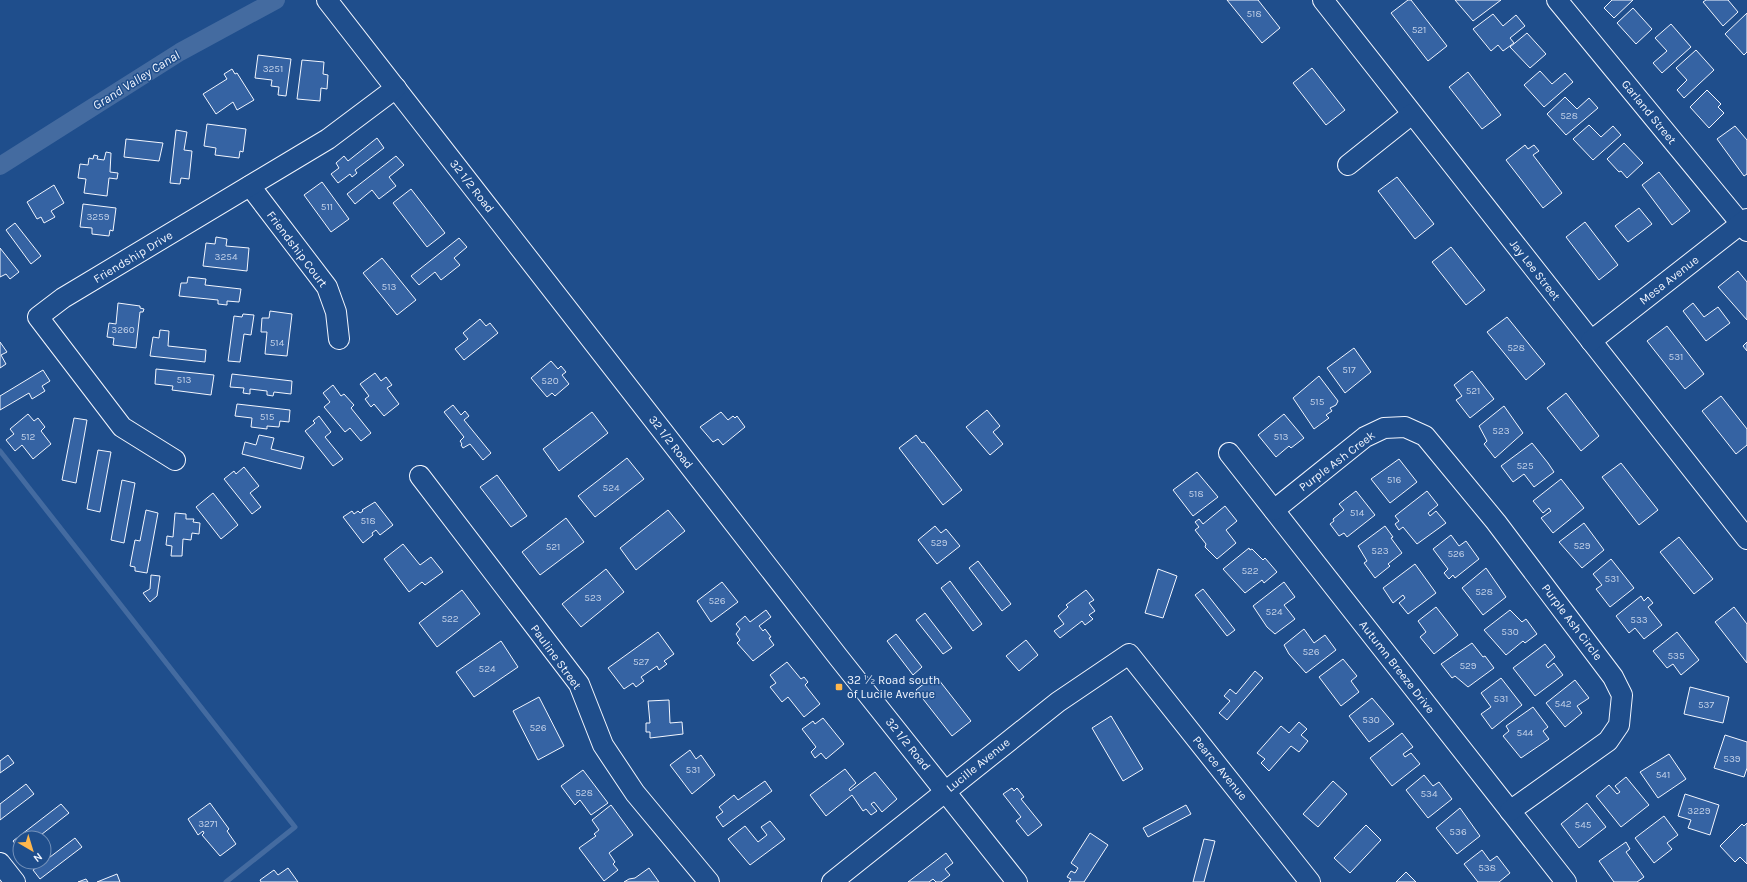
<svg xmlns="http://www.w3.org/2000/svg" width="1747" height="882" viewBox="0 0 1747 882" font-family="Karla,sans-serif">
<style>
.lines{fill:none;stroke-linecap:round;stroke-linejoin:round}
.stream{stroke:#446ba0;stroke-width:5}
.canal{stroke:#446ba0;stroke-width:18}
.building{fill:#3563a3;stroke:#f2f6ff}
.minor-casing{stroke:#f2f6ff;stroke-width:22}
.minor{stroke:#1f4e8c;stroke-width:20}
.poi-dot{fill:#ffb74d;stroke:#1f4e8c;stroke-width:1.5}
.labels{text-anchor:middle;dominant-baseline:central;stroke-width:3;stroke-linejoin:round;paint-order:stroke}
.number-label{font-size:10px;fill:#c3d1e8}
.street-label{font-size:12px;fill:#f2f6ff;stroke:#1f4e8c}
.poi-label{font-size:12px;fill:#f2f6ff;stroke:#1f4e8c;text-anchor:start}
.water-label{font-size:13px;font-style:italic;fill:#f2f6ff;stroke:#1f4e8c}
</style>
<rect width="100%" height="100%" fill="#1f4e8c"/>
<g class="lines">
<path class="stream" d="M0,451L295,827L226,882"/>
<path class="canal" d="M0,166L180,52L276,0"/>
</g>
<g class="building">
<path d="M1227,0H1258L1280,28L1262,43Z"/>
<path d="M1408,0H1411L1447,46L1428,61L1391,13Z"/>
<path d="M1455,0H1501L1473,21Z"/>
<path d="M1612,0H1633L1614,18L1604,8Z"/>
<path d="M1706,0H1728L1738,12L1723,26L1703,2Z"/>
<path d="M1633,8L1652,29L1636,44L1617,23Z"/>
<path d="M1747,13V52L1744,55L1725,34Z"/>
<path d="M1493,14L1503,26L1516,15L1525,26L1510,38L1514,43L1503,51L1498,45L1491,51L1473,29Z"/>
<path d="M1671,24L1691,47L1662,73L1653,63L1667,51L1655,38Z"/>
<path d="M1527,33L1546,54L1530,68L1510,47Z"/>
<path d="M1696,50L1714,70L1684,98L1677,90L1687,80L1676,68Z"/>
<path d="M258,55L291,59L286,96L278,95L279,87L271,86L272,80L255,78Z"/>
<path d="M302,60L324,62L323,74L328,75L327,89L321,88L320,101L297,99Z"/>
<path d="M1312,68L1345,110L1326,125L1293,83Z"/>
<path d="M232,69L235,74L237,73L254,100L237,110L233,102L216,114L203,94L227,79L224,74Z"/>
<path d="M1540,71L1552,84L1565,73L1573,82L1544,107L1524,85Z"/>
<path d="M1468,72L1501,115L1482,129L1449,87Z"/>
<path d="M1707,90L1721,104L1718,107L1724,113L1709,128L1690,107Z"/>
<path d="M1565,97L1577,109L1589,98L1598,108L1566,135L1547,114Z"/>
<path d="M207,124L246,129L243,152L240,151L239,158L215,155L216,148L204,146Z"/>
<path d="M1589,125L1601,137L1613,126L1621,135L1593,160L1573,139Z"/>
<path d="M1735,126L1747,140V174L1744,176L1717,139Z"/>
<path d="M176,130L187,132L184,150L192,151L189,179L181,178L180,184L170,183Z"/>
<path d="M377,138L384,148L355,170L357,173L352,177L350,174L338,183L331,174L339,168L336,163L344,156L348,161Z"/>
<path d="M126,139L163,143L159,161L124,157Z"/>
<path d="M1624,143L1643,163L1627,178L1621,171L1619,172L1607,159Z"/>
<path d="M1525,145L1528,149L1534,145L1539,151L1533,155L1562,193L1543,208L1506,160Z"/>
<path d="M106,152L111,153L110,172L118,173L117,179L109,178L107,196L84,193L86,179L78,178L80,164L88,165L89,158L93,159L94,155L98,156L97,159L104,160Z"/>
<path d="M396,156L404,165L389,177L396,186L379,199L372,190L355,204L347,194Z"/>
<path d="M1659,172L1690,211L1672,225L1642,185Z"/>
<path d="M1397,177L1434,224L1415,239L1378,191Z"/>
<path d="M322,182L349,219L331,232L304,195Z"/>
<path d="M54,185L64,203L51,211L55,217L44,223L41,217L37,219L27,202Z"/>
<path d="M411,189L445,233L427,247L393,203Z"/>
<path d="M83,204L116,208L113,231L110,230L109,236L92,234V228L80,227Z"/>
<path d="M1639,208L1652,224L1628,242L1615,226Z"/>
<path d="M1585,222L1618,265L1599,280L1566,237Z"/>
<path d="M15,223L41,256L31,264L6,230Z"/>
<path d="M216,237L227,239L226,246L249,248L247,271L203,266L206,243L215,244Z"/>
<path d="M459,238L467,247L454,258L460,265L441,280L435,272L419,285L411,276Z"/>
<path d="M1451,247L1485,290L1466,305L1432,262Z"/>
<path d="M0,248L19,272L10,279L6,274L0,277Z"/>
<path d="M382,258L416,300L397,315L363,273Z"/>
<path d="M1738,271L1747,282V320L1718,287Z"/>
<path d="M188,277L206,279L205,285L241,289L239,302L227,301V305L218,304V300L179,296L181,283H187Z"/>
<path d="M118,303L140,306V308L144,309L143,312H140L136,348L113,345L114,338L107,337L109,323L116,324Z"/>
<path d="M1693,303L1704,317L1718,307L1730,323L1706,341L1683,311Z"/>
<path d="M270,311L292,314L287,356L265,354L267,332H261L262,318H269Z"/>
<path d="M243,314L254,315L251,335L244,334L240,362L228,361L234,316L242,317Z"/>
<path d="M1507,317L1545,364L1526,380L1487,332Z"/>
<path d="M480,319L486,326L490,323L498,333L464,360L455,349L468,339L463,333Z"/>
<path d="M1667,326L1704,374L1685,389L1647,341Z"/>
<path d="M160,330L169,331L168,346L206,350L205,362L150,356L153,337L159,338Z"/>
<path d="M0,342L7,352L1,355L6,364L0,368Z"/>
<path d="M1747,342V351L1743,346Z"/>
<path d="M1354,348L1371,372L1345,393L1327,368Z"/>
<path d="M551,361L558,369L561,366L566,372L562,375L569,384L555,396L552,393L547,397L531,378Z"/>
<path d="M156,369L214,375L211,395L172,390L173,386L155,384Z"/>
<path d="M43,370L50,381L42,386L45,391L32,399L29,393L0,410V396Z"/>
<path d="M1472,371L1494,399L1470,418L1456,400L1462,396L1454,385Z"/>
<path d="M375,373L381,381L386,377L392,385L387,388L399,404L384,416L374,404L371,407L365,399L369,396L360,384Z"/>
<path d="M232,374L292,381L291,394L274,392L273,396L267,395V391L250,389V394L243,393L244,388L230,387Z"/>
<path d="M1319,376L1338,401L1336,405L1330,408L1332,411L1326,415L1329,418L1314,429L1293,398Z"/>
<path d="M333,385L341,396L344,394L354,405L351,408L371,433L361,441L350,428L345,432L324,407L330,402L323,393Z"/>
<path d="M1566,393L1599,436L1581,451L1547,408Z"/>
<path d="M1721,396L1747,429V445L1736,454L1702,411Z"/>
<path d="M237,404L290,410L289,422L280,421L279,427L267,426V429L251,427L252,418L235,416Z"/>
<path d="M453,405L461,415L465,411L469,416L464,420L491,453L483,460L470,444L463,448L461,445L462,444L460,441L464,437L444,412Z"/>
<path d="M1504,406L1523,433L1495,458L1484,444L1487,441L1479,426Z"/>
<path d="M987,410L1000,426L993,432L1003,444L990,455L966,427Z"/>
<path d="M592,412L608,433L559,471L543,449Z"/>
<path d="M721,412L728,420L733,416L735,418L737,416L745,427L723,445L718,439L713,442L700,427Z"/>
<path d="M28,414L34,421L38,418L45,427L41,431L51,444L33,459L22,445L15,451L6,440L14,434L10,429Z"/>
<path d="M1284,414L1304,438L1291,448L1289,446L1276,457L1258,435Z"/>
<path d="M319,416L331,432L325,437L343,459L333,466L305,431L315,423L313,421Z"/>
<path d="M74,418L87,420L76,483L62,480Z"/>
<path d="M259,435L274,438L271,449L304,457L301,469L242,454L245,442L256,445Z"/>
<path d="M916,435L922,443L924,442L962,490L943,505L899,448Z"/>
<path d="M1532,443L1548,463L1554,472L1534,487L1524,474L1513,482L1501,466Z"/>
<path d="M98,450L111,452L100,512L87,509Z"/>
<path d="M627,458L644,479L595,517L578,496Z"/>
<path d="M1399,459L1417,482L1390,503L1371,479Z"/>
<path d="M1621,463L1658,510L1639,525L1602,477Z"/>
<path d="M244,467L259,486L250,493L261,507L252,514L224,479L234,471L236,474Z"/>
<path d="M1197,472L1218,497L1193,516L1173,490Z"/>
<path d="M497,475L527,516L511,527L480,487Z"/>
<path d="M1561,479L1584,508L1553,533L1541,518L1551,511L1549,508L1543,513L1533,501Z"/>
<path d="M122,480L135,483L124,543L111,540Z"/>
<path d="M1356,491L1375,515L1347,537L1344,533L1339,536L1330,524L1334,521L1333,519L1344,510L1339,504Z"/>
<path d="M1427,491L1438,505L1428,513L1430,516L1436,511L1446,523L1417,544L1403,527L1399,530L1395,524L1399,521L1395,516Z"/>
<path d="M213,493L238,525L221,539L196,507Z"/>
<path d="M375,502L393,525L380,535L376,530L372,533L373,535L363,543L343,517L352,511L354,514L358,511L360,513L363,511L362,510Z"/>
<path d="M1225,506L1237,521L1226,530L1236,543L1217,559L1205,547L1206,544L1195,530L1199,527L1195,522L1199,519L1203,524Z"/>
<path d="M146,510L158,513L147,573L135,571V567L130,566L135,540L140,541Z"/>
<path d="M668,510L685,531L636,570L620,548Z"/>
<path d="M175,513L186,514V519H194L193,522L200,523L199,534L192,533L191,540L183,539L182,556H171L172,546L166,545L167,536L173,537Z"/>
<path d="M566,518L584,542L540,575L522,552Z"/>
<path d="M1584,523L1604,550L1582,568L1559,542Z"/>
<path d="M935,526L941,533L946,529L960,546L937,564L918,540Z"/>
<path d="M1385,526L1393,537L1391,538L1402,553L1388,564L1390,566L1375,578L1364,563L1367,561L1358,546Z"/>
<path d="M1451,535L1459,546L1466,541L1479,559L1455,578L1453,575L1449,579L1444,573L1448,569L1433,549Z"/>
<path d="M1679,537L1713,579L1694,594L1660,552Z"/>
<path d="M403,544L420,565L431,557L443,572L425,585L422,582L409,592L384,559Z"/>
<path d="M1249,548L1250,550L1252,549L1263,560L1265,558L1277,572L1264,583L1262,580L1245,593L1223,569Z"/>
<path d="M1611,559L1634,588L1610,607L1596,589L1602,585L1593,574Z"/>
<path d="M978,561L1011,604L1002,611L969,568Z"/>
<path d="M1415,564L1436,593L1408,614L1399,603L1405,598L1403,595L1393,603L1383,588Z"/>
<path d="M1486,568L1506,597L1483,615L1462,588Z"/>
<path d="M606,569L624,592L581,627L562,604Z"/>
<path d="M1158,569L1177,576L1163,618L1145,613Z"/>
<path d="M151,575L160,576L157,596L150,602L143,593L150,589Z"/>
<path d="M950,581L982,624L973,631L941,588Z"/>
<path d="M722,582L738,602L711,622L697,601Z"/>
<path d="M1284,582L1295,597L1284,605L1295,619L1275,634L1267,627L1253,606Z"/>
<path d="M1203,589L1235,630L1227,636L1195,595Z"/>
<path d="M462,590L480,614L437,647L419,623Z"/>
<path d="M1086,590L1094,600L1089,603L1095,611L1089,615L1093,619L1085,625L1082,621L1060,638L1054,631L1064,624L1058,616L1068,607L1066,605Z"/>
<path d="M1641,596L1644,601L1648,597L1653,603L1648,607L1662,625L1644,639L1635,628L1629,633L1616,616Z"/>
<path d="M1436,607L1458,635L1434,654L1420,637L1426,632L1418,621Z"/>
<path d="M1734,607L1747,624V663L1715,622Z"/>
<path d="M766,610L771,617L759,626L763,631L765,629L771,637L769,638L774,645L753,661L737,643L740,640L736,634L740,629L736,624L745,616L750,622Z"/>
<path d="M1510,610L1522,622L1526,619L1537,634L1525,643L1523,641L1506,655L1484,630Z"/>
<path d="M925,613L952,648L943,654L916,620Z"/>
<path d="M1304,629L1314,643L1325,635L1336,650L1306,673L1289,654L1284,645Z"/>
<path d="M658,632L674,654L664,661L667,664L659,670L657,666L641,677L644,681L636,687L633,683L624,689L608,668Z"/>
<path d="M1677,632L1699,660L1681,675L1673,664L1667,668L1653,651Z"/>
<path d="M896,634L922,667L913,675L887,641Z"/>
<path d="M1026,640L1038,655L1019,671L1006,656Z"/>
<path d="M501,641L518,667L474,697L456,672Z"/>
<path d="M1472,643L1483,657L1485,656L1494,668L1468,687L1455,676L1452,678L1441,664Z"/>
<path d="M1545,644L1555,657L1546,665L1548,668L1554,663L1563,675L1535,696L1513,668Z"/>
<path d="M1343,659L1357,676L1351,681L1359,692L1341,706L1319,677Z"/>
<path d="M787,662L801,679L804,677L808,682L805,685L820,704L804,717L788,697L782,702L770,687L776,683L770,675Z"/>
<path d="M1255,671L1263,678L1227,720L1219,713L1230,701L1224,696L1230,689L1236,694Z"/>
<path d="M935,675L971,721L952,736L916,690Z"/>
<path d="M1501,678L1522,705L1492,729L1481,714L1491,707L1481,693Z"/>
<path d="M1575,680L1589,698L1577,706L1582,713L1565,727L1546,703Z"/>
<path d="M1690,687L1729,697L1723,723L1684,714Z"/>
<path d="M539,697L564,746L538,760L513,711Z"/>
<path d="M1372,698L1394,724L1369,742L1349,716Z"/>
<path d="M669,700L670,723L682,722L683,734L650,738V732H646V723H650L648,701Z"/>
<path d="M1533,707L1548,727L1543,731L1549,739L1521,758L1503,736L1509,731L1506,726Z"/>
<path d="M1111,716L1143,769L1123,781L1092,728Z"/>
<path d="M823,718L844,744L826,759L821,753L815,758L811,752L816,747L802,729L813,721L815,724Z"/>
<path d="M1299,722L1307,729L1301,735L1308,741L1299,752L1291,746L1269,771L1261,763L1265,759L1257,753L1281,726L1289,733Z"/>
<path d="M1402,733L1413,747L1403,754L1405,757L1411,753L1420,764L1392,786L1370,758Z"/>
<path d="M1725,735L1747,742V768L1744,777L1714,768Z"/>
<path d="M690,750L696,759L701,755L715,775L692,794L670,765Z"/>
<path d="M1669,754L1686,779L1658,798L1640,772Z"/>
<path d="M8,755L14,763L0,773V761Z"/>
<path d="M845,769L856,783L849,789L850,791L875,772L897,799L882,812L874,802L871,804L877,811L871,815L866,809L863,811L852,795L826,816L810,795Z"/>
<path d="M583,770L608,803L591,815L580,800L575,805L561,786Z"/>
<path d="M1424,775L1433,786L1439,782L1452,799L1428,818L1406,790Z"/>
<path d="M1626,777L1649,805L1621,827L1596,796L1609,785L1617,794L1620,792L1615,786Z"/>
<path d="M765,781L772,791L723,827L716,817L723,812L719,807L734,795L738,800Z"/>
<path d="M1333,781L1347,794L1318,827L1303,814Z"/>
<path d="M26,784L34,794L0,820V804Z"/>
<path d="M1012,788L1014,791L1017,788L1024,797L1021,799L1042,825L1028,836L1016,821L1021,817L1003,794Z"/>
<path d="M1685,794L1719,805L1710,835L1688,828L1691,820L1678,816Z"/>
<path d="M210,803L229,829L227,831L236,844L220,856L202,835L204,833L203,831L198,835L188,819Z"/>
<path d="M1587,803L1606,827L1579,848L1561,824Z"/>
<path d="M61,804L69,813L37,838H20V850L13,841Z"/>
<path d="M611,805L633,835L609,853L615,862L613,864L618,870L604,881L579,848L596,836L594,834L599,830L592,820Z"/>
<path d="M1186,805L1191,814L1148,837L1143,828Z"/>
<path d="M1460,808L1480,836L1457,854L1436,828Z"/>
<path d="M1664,816L1678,835L1667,843L1672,849L1654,863L1635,838Z"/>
<path d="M770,821L785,839L750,865L728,839L745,826L758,842L767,835L761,827Z"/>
<path d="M1747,823V864L1740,857L1735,862L1720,846L1742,824L1744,826Z"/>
<path d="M1366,825L1381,840L1350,873L1334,858Z"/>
<path d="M1090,833L1108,845L1084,882H1069L1071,879L1067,877L1071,871L1075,873L1078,868L1071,863Z"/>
<path d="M75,838L82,847L40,879L33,870Z"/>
<path d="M1204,839L1215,841L1204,882H1193Z"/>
<path d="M1626,842L1630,849L1626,852L1644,877L1637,882H1614L1599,861Z"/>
<path d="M1482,850L1490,861L1497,856L1510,873L1499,882H1478L1464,864Z"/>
<path d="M946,853L953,863L945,869L950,875L941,882H936L933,879L929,882H908Z"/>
<path d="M288,868L298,882H261L260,880L274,870L278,875Z"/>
<path d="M649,868L659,882H624L629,879L635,878Z"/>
<path d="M1406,872L1416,882H1396Z"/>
<path d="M117,874L120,882H97Z"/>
<path d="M86,879L88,882H78Z"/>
</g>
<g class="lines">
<defs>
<g id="minor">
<path d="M327,0L839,658L1017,882"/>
<path d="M1323,0L1747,539"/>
<path d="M1557,0L1747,231"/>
<path d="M1348,165L1412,114"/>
<path d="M250,186L327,287L336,312L339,339"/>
<path d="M1591,341L1747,219"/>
<path d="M1229,453L1566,882"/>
<path d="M175,460L122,427L38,317L63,298L328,139L396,88"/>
<path d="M420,476L579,684L603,745L635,793L709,882"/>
<path d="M1274,510L1365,437L1384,428L1405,427L1425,436L1496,522L1613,677L1622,695L1619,725L1608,741L1510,811"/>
<path d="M0,863L15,882"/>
<path d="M832,882L1058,702L1129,654L1310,882"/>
</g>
</defs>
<use href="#minor" class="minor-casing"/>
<use href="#minor" class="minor"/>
</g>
<rect class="poi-dot" x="835" y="683" width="8" height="8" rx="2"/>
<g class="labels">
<g class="number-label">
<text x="1254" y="14">518</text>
<text x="1419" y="30">521</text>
<text x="273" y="69">3251</text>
<text x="1569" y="116">528</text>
<text x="327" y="207">511</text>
<text x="98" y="217">3259</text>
<text x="226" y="257">3254</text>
<text x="389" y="287">513</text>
<text x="123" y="330">3260</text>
<text x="277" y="343">514</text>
<text x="1516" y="348">528</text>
<text x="1676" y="357">531</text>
<text x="1349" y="370">517</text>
<text x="184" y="380">513</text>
<text x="550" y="381">520</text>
<text x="1473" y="391">521</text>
<text x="1317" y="402">515</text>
<text x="267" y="417">515</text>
<text x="1501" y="431">523</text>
<text x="28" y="437">512</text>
<text x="1281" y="437">513</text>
<text x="1525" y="466">525</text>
<text x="1394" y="480">516</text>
<text x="611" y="488">524</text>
<text x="1196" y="494">518</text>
<text x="1357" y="513">514</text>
<text x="368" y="521">518</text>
<text x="939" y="543">529</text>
<text x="1582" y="546">529</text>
<text x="553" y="547">521</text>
<text x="1380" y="551">523</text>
<text x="1456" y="554">526</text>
<text x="1250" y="571">522</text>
<text x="1612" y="579">531</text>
<text x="1484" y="592">528</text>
<text x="593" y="598">523</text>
<text x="717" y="601">526</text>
<text x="1274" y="612">524</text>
<text x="450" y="619">522</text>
<text x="1639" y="620">533</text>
<text x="1510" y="632">530</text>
<text x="1311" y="652">526</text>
<text x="1676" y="656">535</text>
<text x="641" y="662">527</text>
<text x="1468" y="666">529</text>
<text x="487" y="669">524</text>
<text x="1501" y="699">531</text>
<text x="1563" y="704">542</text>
<text x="1706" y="705">537</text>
<text x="1371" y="720">530</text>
<text x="538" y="728">526</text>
<text x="1525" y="733">544</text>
<text x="1732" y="759">539</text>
<text x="693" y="770">531</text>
<text x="1663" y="775">541</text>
<text x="584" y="793">528</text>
<text x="1429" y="794">534</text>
<text x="1699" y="811">3229</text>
<text x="208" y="824">3271</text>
<text x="1583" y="825">545</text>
<text x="1458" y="832">536</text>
<text x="1487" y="868">538</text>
</g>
<g class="street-label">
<text transform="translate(1649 112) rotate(51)">Garland Street</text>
<text transform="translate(472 186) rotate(52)">32 1/2 Road</text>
<text transform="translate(297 249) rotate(53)">Friendship Court</text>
<text transform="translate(133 257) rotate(-31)">Friendship Drive</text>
<text transform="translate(1535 270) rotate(52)">Jay Lee Street</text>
<text transform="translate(1669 280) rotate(-38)">Mesa Avenue</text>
<text transform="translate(671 442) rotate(52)">32 1/2 Road</text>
<text transform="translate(1337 461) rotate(-37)">Purple Ash Creek</text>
<text transform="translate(1572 622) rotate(53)">Purple Ash Circle</text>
<text transform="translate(556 657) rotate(54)">Pauline Street</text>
<text transform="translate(1397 667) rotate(52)">Autumn Breeze Drive</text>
<text transform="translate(908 744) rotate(51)">32 1/2 Road</text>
<text transform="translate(978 765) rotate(-39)">Lucille Avenue</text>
<text transform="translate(1220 768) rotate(51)">Pearce Avenue</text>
</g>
<g class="poi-label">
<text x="847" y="680">32 ½ Road south<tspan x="847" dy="14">of Lucile Avenue</tspan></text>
</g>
<g class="water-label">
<text transform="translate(136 80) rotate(-32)">Grand Valley Canal</text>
</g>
</g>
<g transform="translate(32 850) rotate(142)"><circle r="19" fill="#1f4e8c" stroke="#7391ba"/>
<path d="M0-3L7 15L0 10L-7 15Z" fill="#ffb74d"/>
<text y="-6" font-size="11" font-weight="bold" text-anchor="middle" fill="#f2f6ff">N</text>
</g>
</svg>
